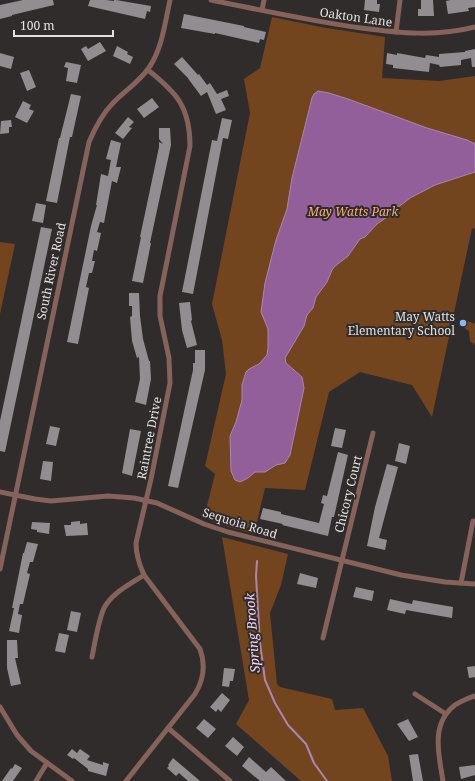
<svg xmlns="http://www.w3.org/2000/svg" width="475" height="781" viewBox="0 0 475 781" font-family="'Noto Serif',serif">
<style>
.green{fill:#73451f}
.water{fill:#925f9a;stroke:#ab86af}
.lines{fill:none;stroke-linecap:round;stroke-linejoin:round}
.stream{stroke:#ab86af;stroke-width:2}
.building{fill:#928d90}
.street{stroke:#85625a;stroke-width:5}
.poi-dot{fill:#81bdfa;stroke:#302c2c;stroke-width:1.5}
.labels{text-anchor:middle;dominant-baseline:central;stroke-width:4;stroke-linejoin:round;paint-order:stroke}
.street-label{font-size:12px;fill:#e4e1e1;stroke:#302c2c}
.park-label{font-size:12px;font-style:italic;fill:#f5ae78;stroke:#302c2c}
.poi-label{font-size:12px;fill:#e4e1e1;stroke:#302c2c;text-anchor:end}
.water-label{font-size:13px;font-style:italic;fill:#f4d7f8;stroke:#302c2c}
</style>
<rect width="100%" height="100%" fill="#302c2c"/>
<g class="green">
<path d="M272,17L321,27L385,37L382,78L439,81L475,76V229L472,228L432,417L412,385L360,372L329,392L305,490L265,488L254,534L232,528L204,518L215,474L205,466L226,374L222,340L212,304L250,113L244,79L260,68Z"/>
<path d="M0,242L15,244L0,314Z"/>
<path d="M468,321L475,324V345L470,341L469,331C465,329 464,328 465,324Z"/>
<path d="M222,537L288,554L281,585L270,613L277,684L280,687L332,699L335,710L363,708L388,756L392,781H301L236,724L249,700Z"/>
</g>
<path class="water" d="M318,91L329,93L348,99L427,128L467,140L475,144V172L435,185L410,198L401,205L390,215L377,224L365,237L360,239L348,256L334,267L332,270L327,282L316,297L313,308L307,315L304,326L285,358L286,363L302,377L304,388L290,455L285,463L276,465L265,472H255L248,478L240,482L235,480L231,471L230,436L236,422L242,400V385L246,372L249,369L259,364L267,355L268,348V329L261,312L265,283L276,240L287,209L292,178L312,98L314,94Z"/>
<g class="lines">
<path class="stream" d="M257,561L256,576L260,643L265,680L275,703L288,725L306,744L314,763L327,781"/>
</g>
<g class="building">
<path d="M23,0H53L54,5L12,15V16L0,19V5Z"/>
<path d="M90,0H106L114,1V0H116L151,6L150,12L147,11L145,19L88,6Z"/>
<path d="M365,0H377V4H380L379,12L364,10Z"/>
<path d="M421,0H433L434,16H418V9H421Z"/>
<path d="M451,0H475V7L468,8L469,11L448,14L446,1Z"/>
<path d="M184,14L244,26V27L266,32L264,40L260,39L259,43L215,33V34L181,28Z"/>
<path d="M100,42L106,51L88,61L81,49L86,46L88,49Z"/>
<path d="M117,46L128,52L127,54L133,57L130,64L113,56Z"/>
<path d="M475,49V67H472L471,58L461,60V65L440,67L439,65L430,63L429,72L393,68V65L386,64L387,53L397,55V53L425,58L426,55L439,57V54L465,52V51Z"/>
<path d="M0,53L14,57L11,69L0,66Z"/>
<path d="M182,57L198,75L199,74L207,85L210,83L217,94L227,90L229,96L221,99L226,110L216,114L207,92L201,96L187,77L174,64Z"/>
<path d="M66,62L81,65L77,83L66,81L68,68L64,67Z"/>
<path d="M29,70L36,87L27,91L20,73Z"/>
<path d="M71,94L81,96L72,137H70L57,203L46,201L59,138H60Z"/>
<path d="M152,98L159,107L144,118L137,109Z"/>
<path d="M23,101L31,105L29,109L34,111L27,123L15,117Z"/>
<path d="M128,117L134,122L129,127L132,128L123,139L115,133Z"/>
<path d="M222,118L232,120L228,139L223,138L193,294L182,292L212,140L217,141Z"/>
<path d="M11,120L12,127H9V133L0,134L1,121Z"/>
<path d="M159,128H170L171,145L150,243H151L143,283L132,281L141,237H140L159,147V142L163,144L159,139Z"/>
<path d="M111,140L121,143L116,167H121L117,183L112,181L104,223L100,222L97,232L101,233L97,251L94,250L92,261H95L92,273H89L86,287L89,288L78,344L67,342L91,226L97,205H96L101,174L108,176L111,160L106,159Z"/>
<path d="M36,203L46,205L43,223L32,221Z"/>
<path d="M41,227L52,229L5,452L0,451V421Z"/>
<path d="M129,293H139L140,316L143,339L149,361H150L151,379L146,405L135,402L140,379L139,357L137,358L132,341L130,317L132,316V306H129Z"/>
<path d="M190,302L192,320L191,321L197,345L187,348L182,330L179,303Z"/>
<path d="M195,350H205V370L178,488L168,486L193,370V363H195Z"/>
<path d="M50,426L60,428L56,446L46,444Z"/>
<path d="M335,428L346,430L342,448L331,446Z"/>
<path d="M130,429L141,431L132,476L122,473Z"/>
<path d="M399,443L410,446L406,464L395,461Z"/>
<path d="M338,452L348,455L334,517H332L328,536L282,525L283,524L260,519L263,508L281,512V514L319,523L324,504L321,503L323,495L327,496Z"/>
<path d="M43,461L53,462L51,481L40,479Z"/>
<path d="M387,464L398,467L379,538L387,540L385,550L367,546L375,507Z"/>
<path d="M80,521V524L87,523L88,535L66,536L64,525H71V522Z"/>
<path d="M32,522L50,523L49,534L37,532V530L31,529Z"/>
<path d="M27,542L38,544L33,562H30L27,573L30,574L23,604H20L18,614L22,615L19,633L9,631L14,608H12L23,553H24Z"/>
<path d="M300,573L318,578L316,588L297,584Z"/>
<path d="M356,587L374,591L372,601L353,597Z"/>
<path d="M390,599L412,604L413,600L453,607L452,618L406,610L405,614L387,610Z"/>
<path d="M71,611L81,613L77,632L67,630Z"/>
<path d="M59,633L69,635L65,653L55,651Z"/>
<path d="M7,640H17L18,658H15L21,684L11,686L7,668Z"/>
<path d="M475,666V677L469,678L467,667Z"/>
<path d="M224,668L235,669L233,681H230L229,687L222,686Z"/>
<path d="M222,693L230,700L221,712L218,709L216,712L210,707Z"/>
<path d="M204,719L216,729L208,738L196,728Z"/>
<path d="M408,719L418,737L409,741L397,724Z"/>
<path d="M233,737L244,747L237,756L225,746Z"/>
<path d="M72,749L77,753L80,749L90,756L87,760L103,765V762L109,764L106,776L88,771V769L74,758L73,759L67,755Z"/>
<path d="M418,754L423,781H413L409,755Z"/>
<path d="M249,757L266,772L271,767L286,781H260L242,766Z"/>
<path d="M173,758L200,781H188L179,773L176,776L167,768L169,766L168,765Z"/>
<path d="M15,764L22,768L13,781H2L11,768L12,769Z"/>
<path d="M475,765V775L461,779L459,767Z"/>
</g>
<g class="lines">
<g class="street">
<path d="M211,0C261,10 310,21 361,28C399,33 437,37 475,27"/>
<path d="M262,10L264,0"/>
<path d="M396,32L400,0"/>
<path d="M0,492L35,499L51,501L108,496L134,498L157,503L204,524L228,532L401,575L445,582L475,584"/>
<path d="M0,569L89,142C95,128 102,114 113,103C124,91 138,83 148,69C162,50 165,23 170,0"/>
<path d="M461,583L473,521"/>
<path d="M323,638L373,433"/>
<path d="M92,657C95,642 98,622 104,608C112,593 130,584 144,575"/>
<path d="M415,694L446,714"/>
<path d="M0,707L17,735L31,751L72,781"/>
<path d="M168,728L230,781"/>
<path d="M36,781L47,763"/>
<path d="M126,781L195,694C204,679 206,665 200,649L144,575C139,564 136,555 136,543L151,479L170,383L169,358L160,316V296L190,146C190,107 177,93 148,70"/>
<path d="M443,781C439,755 430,724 455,705C462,701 467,698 475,696"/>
</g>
</g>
<circle class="poi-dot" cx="463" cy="323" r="4"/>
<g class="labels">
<g class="street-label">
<text transform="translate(356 17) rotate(8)">Oakton Lane</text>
<text transform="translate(51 271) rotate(-78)">South River Road</text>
<text transform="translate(149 438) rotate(-79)">Raintree Drive</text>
<text transform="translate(348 494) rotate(-76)">Chicory Court</text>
<text transform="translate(240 523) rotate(17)">Sequoia Road</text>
</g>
<g class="park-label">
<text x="353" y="211">May Watts Park</text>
</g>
<g class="poi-label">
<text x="455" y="316">May Watts<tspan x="455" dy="14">Elementary School</tspan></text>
</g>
<g class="water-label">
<text transform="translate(252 633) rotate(-94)">Spring Brook</text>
</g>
</g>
<path d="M14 30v6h99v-6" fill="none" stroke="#e4e1e1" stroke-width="2"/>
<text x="20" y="30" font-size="12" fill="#e4e1e1" stroke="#302c2c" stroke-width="3" paint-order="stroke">100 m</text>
</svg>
